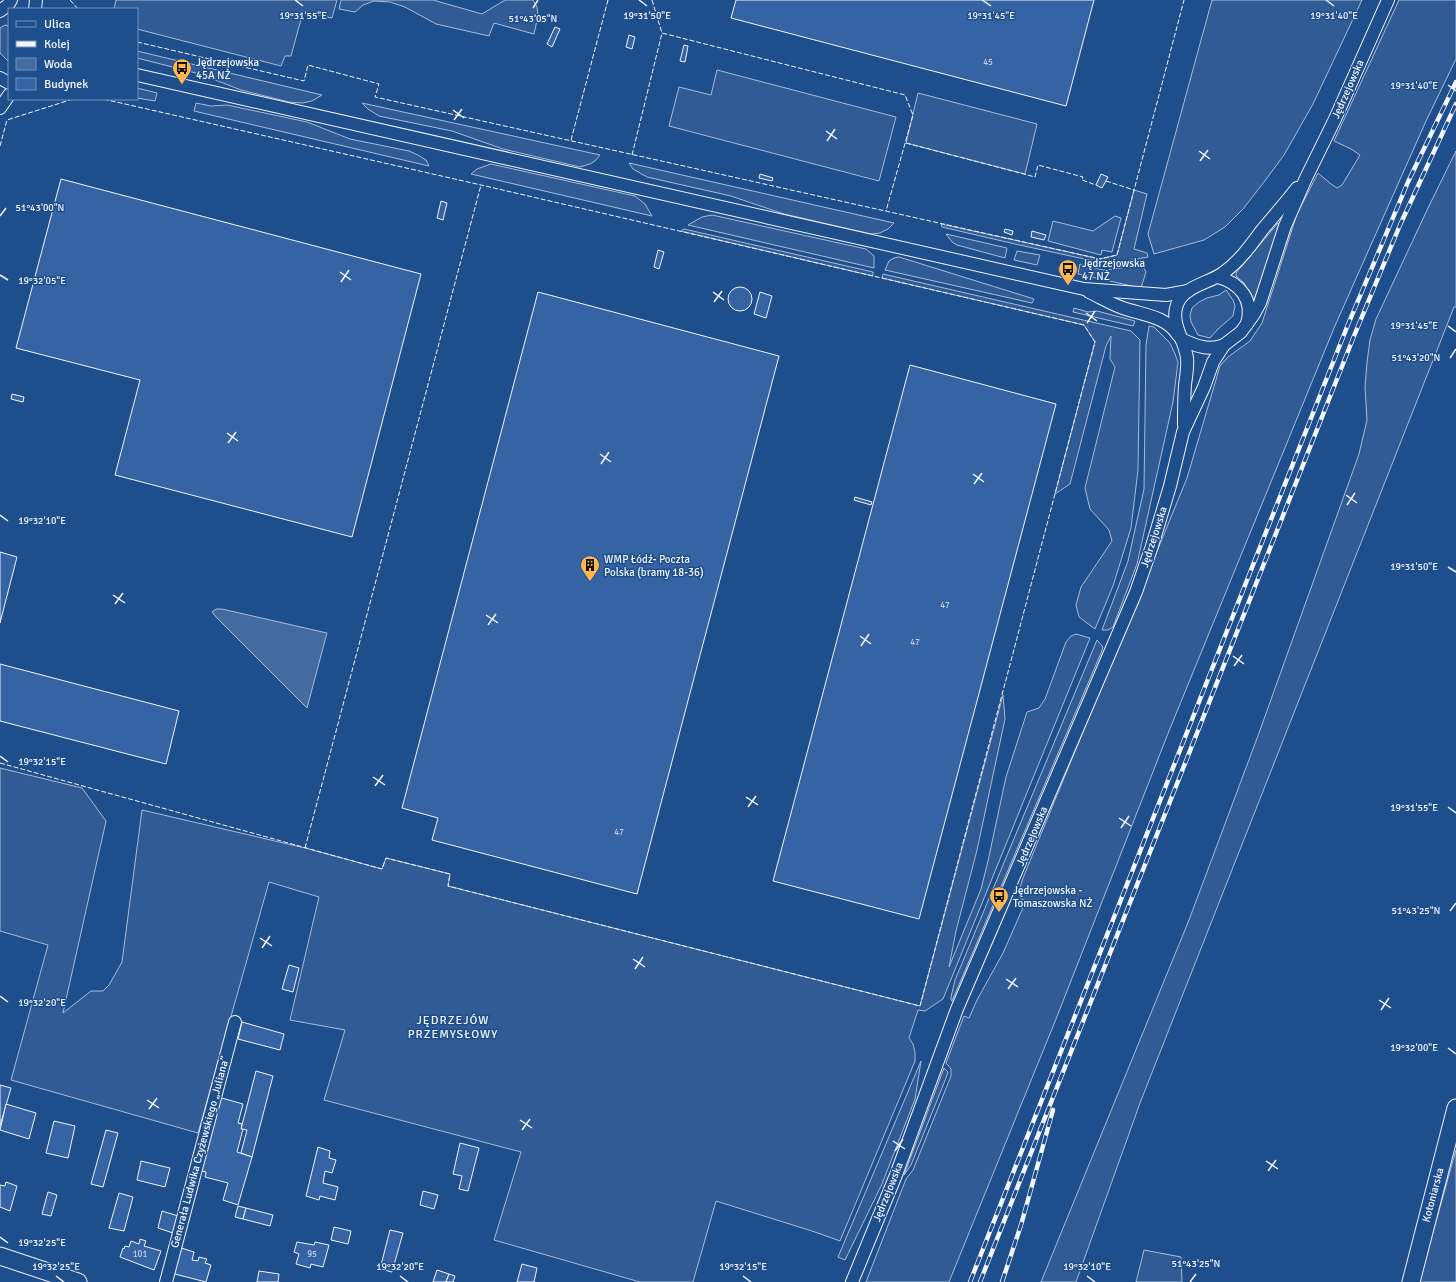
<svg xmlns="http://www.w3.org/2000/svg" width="1456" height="1282" viewBox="0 0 1456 1282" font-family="Signika,sans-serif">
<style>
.built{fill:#305b95;stroke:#a8bbd7}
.water{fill:#446ba0;stroke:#a8bbd7}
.building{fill:#3563a3;stroke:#f2f6ff}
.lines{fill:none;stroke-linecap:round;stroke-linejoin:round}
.street-casing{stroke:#f2f6ff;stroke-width:14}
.secondary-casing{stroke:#f2f6ff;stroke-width:19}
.street{stroke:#1f4e8c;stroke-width:12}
.secondary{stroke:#1f4e8c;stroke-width:17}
.rail-casing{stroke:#f2f6ff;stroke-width:4.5}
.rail{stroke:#1f4e8c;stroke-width:3;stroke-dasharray:9;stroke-linecap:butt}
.fence{stroke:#f2f6ff;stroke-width:1;stroke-dasharray:5 2;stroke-linecap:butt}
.ticks{fill:none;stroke:#f2f6ff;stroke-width:1.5}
.labels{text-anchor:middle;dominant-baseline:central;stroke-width:3;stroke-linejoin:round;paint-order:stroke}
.number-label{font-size:9px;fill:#c3d1e8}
.poi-label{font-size:11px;fill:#f2f6ff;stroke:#1f4e8c;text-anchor:start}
.street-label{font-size:11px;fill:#f2f6ff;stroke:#1f4e8c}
.neighbourhood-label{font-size:12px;letter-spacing:1px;fill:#f2f6ff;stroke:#1f4e8c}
.ticks-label{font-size:10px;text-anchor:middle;fill:#f2f6ff;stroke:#1f4e8c;stroke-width:3;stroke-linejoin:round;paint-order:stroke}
</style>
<rect width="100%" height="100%" fill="#1f4e8c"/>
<g class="built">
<path d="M116,0H337L332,18L303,12L291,56H285L281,66L137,29V9H114Z"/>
<path d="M341,0H433L482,14L505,0H533L537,7L538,16L534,34L494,23L489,36L436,24L405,7L390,2L374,1L363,5L355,12L339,9Z"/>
<path d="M1212,0H1362L1313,104L1284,155L1264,182L1243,209L1225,227L1204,240L1154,254L1148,234Z"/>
<path d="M1399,0H1456V59L1426,121L1334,328L1169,731L1056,1019L949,1282H866L906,1179L913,1170L951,1076V1069L946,1063L964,1016L969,1018L977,1000L1003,953L1026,901L1020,898L1019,891L1023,878L1187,478L1220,366L1228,357L1250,341L1262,323L1297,214L1318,173L1331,184L1337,188L1342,185L1360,155L1351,149L1334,141Z"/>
<path d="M5,25L9,26V62L0,53V28Z"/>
<path d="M137,51L322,95L312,101L302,103L289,102L241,90L200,74L137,58Z"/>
<path d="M717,70L896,117L879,181L669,126L679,87L711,95Z"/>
<path d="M137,88L157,93L155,101L137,98Z"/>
<path d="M918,93L1037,124L1025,174L906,143Z"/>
<path d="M196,103L211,106L227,105L307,122L350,139L409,151L418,155L426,160L429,166L194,111Z"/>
<path d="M362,103L600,155L595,161L590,164L580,167L503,149L452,131L379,116L368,109Z"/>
<path d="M1456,151V307H1454L1140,1103L1076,1282H1041L1189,920L1259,733L1359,454L1367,420L1365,387L1367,362L1370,340L1376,319L1428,208Z"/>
<path d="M629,163L894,223L888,229L880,233L871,234L784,214L731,196L647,177L633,169Z"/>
<path d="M491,164L635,196L645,204L652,216L471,174L477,169Z"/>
<path d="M1134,190L1147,194L1134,249L1147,253L1148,257L1116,263H1103L1015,244L942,227L941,224L1100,259L1117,255Z"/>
<path d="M712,215L866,249L874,256V268L688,225L702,217Z"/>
<path d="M1115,216L1121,218L1112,252L1102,250L1101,255L1048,241L1053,221L1093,231Z"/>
<path d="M1278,223L1281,226L1253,303L1249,292L1244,283L1236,276V273Z"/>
<path d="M684,229L873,272V276L681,231Z"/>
<path d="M946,234L1007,248L1005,258L957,245L952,242Z"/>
<path d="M1017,251L1040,255L1037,265L1014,260Z"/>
<path d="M899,257L1034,299L1032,303L885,270L889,261L894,258Z"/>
<path d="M1080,264L1103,270L1114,269L1139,265L1144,268L1146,272L1141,288L1078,274Z"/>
<path d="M883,274L1131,331L1140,340L1138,470L1131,528L1113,586L1095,629L1079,617L1076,605L1081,587L1112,541L1109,530L1090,509L1085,488L1115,367L1110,359L1111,336L1106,346L1070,484L1055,494L1095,342L1084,325L882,278Z"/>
<path d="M1226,290L1233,300L1235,306L1233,316L1218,329L1210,338L1198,335L1191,322L1190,315L1192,308L1199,302L1207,298L1219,295Z"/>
<path d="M1074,308L1088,312L1097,311L1135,321L1133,326L1073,312Z"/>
<path d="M1149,326L1154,327L1170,343L1175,354L1178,362L1173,402L1137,564L1113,627L1108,630H1102L1128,561L1144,489L1146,345Z"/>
<path d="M1076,634L1090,638L943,999L925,1011L918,1010L909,1038L913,1044L915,1052V1061L840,1241L815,1232L716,1201L693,1282H640L494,1240L521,1152L324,1100L345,1030L290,1020L319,897L269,882L198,1133L11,1080L48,945L0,931V768L82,788L106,821L63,1013L91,991H103L109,985L122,962L142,810L305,848L382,869L386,858L450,874L448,886L920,1006L1003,695L1005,719L977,850L956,931L949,967L981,889L988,861L1006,777L1027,712L1039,708L1045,699L1066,642L1071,636Z"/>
<path d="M1097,640L1103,647L1101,653L952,1001L951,1000V997L955,980Z"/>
<path d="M921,1061L915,1099L882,1184L845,1260L838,1257Z"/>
<path d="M944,1068L948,1072L946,1078L911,1165L904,1175Z"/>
<path d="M1456,1150V1282H1419Z"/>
<path d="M1144,1250L1181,1257L1182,1282H1136Z"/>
</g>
<path class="water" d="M216,609H222L327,633L307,708L217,618L212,612Z"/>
<g class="building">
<path d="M736,0H1094L1066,106L731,18Z"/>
<path d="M555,27L560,29L552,47L547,44Z"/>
<path d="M629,35L635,37L632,49L626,47Z"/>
<path d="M684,45L688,46L685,62L680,61Z"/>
<path d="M760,174L773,178L772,181L759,178Z"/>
<path d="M1101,174L1108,177L1102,188L1096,185Z"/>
<path d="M61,179L421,274L352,537L115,475L140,380L16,348Z"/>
<path d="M441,201L447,203L443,220L437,218Z"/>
<path d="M1005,229L1013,231L1012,235L1004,232Z"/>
<path d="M1032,231L1046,235L1044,240L1031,237Z"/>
<path d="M658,250L664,252L659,269L654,267Z"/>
<circle cx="740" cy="299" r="12"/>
<path d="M538,292L779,356L637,894L432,840L438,818L402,808Z"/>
<path d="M760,292L772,296L766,318L754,314Z"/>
<path d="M910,365L1056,404L919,919L773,881Z"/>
<path d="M12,394L24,397L23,402L11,399Z"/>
<path d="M855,497L872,502L871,505L854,500Z"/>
<path d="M0,552L17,557L0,623Z"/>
<path d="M0,664L179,711L166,764L0,721Z"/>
<path d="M289,965L299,968L293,992L282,989Z"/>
<path d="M242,1022L284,1034L280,1050L238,1039Z"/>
<path d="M256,1071L273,1076L252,1157L241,1153L247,1130L241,1129Z"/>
<path d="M0,1085L11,1088L0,1126Z"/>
<path d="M218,1097L243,1104L238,1123L242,1124L241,1129H243L237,1152L252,1157L238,1205L223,1200L228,1183L205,1177L206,1172L197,1170Z"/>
<path d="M6,1104L36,1113L29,1139L0,1130Z"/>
<path d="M54,1121L75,1126L68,1158L46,1153Z"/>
<path d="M106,1130L118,1133L103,1187L91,1184Z"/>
<path d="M460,1143L479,1148L468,1191L459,1189L462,1176L453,1174Z"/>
<path d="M318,1147L330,1151L329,1158L336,1160L332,1173L325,1171L323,1183L338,1187L335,1200L320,1196L319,1200L306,1196Z"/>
<path d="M141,1161L170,1168L165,1187L137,1180Z"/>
<path d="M6,1182L17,1186L10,1211L0,1207V1185L5,1186Z"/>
<path d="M423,1191L438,1195L434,1209L420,1205Z"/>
<path d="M48,1192L57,1195L51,1216L42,1214Z"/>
<path d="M119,1193L133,1197L124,1231L109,1228Z"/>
<path d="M238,1206L246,1208L243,1219L235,1217Z"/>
<path d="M246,1208L273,1215L270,1226L243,1219Z"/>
<path d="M162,1211L178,1216L173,1233L158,1228Z"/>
<path d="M334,1227L351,1231L348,1244L331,1240Z"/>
<path d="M390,1230L403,1233L392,1272L380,1269Z"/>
<path d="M140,1239L146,1241L144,1246L161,1251L154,1270L120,1257L123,1248L124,1249L125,1246L129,1247L131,1241L139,1244Z"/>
<path d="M297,1242L314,1245L315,1242L329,1245L323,1267L311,1264L310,1268L296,1264L299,1254L294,1252Z"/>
<path d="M178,1247L194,1252L192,1260L198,1261L199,1257L207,1259L205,1263L211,1265L206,1282L171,1273Z"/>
<path d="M522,1264L537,1268L534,1282H517Z"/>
<path d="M437,1270L449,1274L446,1282H433Z"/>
<path d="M259,1271L279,1274L278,1282H257Z"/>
<path d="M449,1274L455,1276L453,1282H446Z"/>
</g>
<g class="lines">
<defs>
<g id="street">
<path d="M35,9L36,0"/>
<path d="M0,11L8,5L11,0"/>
<path d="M137,75L1084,289L1166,295L1188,291"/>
<path d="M0,78L9,83"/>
<path d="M0,108L9,95"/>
<path d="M1218,277C1240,283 1254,300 1247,324"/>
<path d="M1089,292C1100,297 1111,304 1123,308C1143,315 1166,316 1178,335"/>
<path d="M1181,339C1196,346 1208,351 1224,345"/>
<path d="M1184,425C1184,412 1184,399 1185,385C1186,376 1188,367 1187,358C1185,341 1172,326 1176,308C1181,286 1208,284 1223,273C1239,262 1251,245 1262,230C1274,216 1286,202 1297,188"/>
<path d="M166,1282L235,1022"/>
<path d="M852,1282L896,1175L957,1009L1136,592L1152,546L1170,486L1183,432L1204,387L1213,362L1224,345L1241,332L1254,314L1260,303L1285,226L1306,178L1335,119L1388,0"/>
</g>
<g id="secondary">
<path d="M0,1256L78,1282"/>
<path d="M1411,1282L1456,1108"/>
</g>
</defs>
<use href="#street" class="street-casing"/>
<use href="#secondary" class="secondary-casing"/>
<use href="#street" class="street"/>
<use href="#secondary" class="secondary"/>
<defs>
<g id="rail">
<path d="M970,1282L1347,327L1408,182L1456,82"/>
<path d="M980,1282L1354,336L1400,225L1456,104"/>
<path d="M1002,1282L1021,1225L1053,1110"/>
</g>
</defs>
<use href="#rail" class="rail-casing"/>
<use href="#rail" class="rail"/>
<g class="fence">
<path d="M70,0L78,9"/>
<path d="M652,0L662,33"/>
<path d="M137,42L304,81L308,65L379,84L375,97L1100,259L1117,255L1184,0"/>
<path d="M571,140L608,0"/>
<path d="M906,143L1035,177L1038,165L1083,177L1082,180L1096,185"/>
<path d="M0,146L7,120L73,99"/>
<path d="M632,155L662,33L905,95L913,115L886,211"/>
<path d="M1106,181L1134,190"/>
<path d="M0,763L382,869L386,858L450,874L448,886L920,1006L1095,342L1084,325L481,185L103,99"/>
<path d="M305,848L481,185"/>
</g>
</g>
<path class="ticks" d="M295,0L303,6M639,0L647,6M982,0L991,6M1326,0L1334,6M533,8L538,0M1448,85L1456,91M453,110L464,118M454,120L462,109M826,131L837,139M827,141L835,129M1199,151L1210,159M1200,161L1208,150M0,216L6,208M340,272L351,280M0,275L8,280M341,282L349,270M713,292L724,300M714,302L722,291M1086,313L1097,321M1087,323L1095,311M1448,326L1456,332M1450,358L1456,349M227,433L238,441M228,443L236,432M600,454L611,462M601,464L609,452M973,474L984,482M974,484L982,473M1346,495L1357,503M1347,505L1355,493M0,515L8,521M1448,567L1456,572M113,595L125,603M115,604L123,593M486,615L498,623M488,625L496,614M860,636L871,644M861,646L869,634M1233,656L1244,664M1234,666L1242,655M0,756L8,762M373,777L385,785M375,786L383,775M746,797L758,805M748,807L756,796M1448,807L1456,813M1119,818L1131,826M1121,828L1129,816M1450,911L1456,903M260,938L272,946M262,948L270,936M633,959L645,967M635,969L643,957M1006,979L1018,987M1008,989L1016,978M0,996L8,1002M1379,1000L1391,1008M1381,1010L1389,998M1448,1048L1456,1054M147,1100L159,1108M149,1109L157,1098M520,1120L532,1128M522,1130L530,1119M893,1141L905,1149M895,1151L903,1139M1266,1161L1278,1169M1268,1171L1276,1160M0,1237L8,1243M56,1276L64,1282M400,1276L408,1282M743,1276L751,1282M1087,1276L1095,1282M1190,1282L1196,1274"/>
<defs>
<symbol id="bus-pin" viewBox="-11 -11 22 30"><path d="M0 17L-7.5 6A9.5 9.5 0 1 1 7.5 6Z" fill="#ffb74d" stroke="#1f4e8c"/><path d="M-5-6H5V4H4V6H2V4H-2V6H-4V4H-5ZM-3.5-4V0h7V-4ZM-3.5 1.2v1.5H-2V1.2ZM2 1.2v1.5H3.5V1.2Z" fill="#111"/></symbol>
<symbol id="building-pin" viewBox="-11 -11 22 30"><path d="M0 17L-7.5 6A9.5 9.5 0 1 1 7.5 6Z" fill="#ffb74d" stroke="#1f4e8c"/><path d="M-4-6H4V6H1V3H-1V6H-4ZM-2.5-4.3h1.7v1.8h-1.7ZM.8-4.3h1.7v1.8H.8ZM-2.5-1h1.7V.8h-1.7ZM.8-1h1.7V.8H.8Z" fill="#111"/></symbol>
</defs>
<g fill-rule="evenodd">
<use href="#bus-pin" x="171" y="57" width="22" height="30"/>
<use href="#bus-pin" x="1057" y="258" width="22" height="30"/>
<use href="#building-pin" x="579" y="554" width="22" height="30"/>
<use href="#bus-pin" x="988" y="885" width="22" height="30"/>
</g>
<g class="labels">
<g class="number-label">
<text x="988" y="62">45</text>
<text x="945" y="605">47</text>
<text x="915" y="642">47</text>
<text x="619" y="832">47</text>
<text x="140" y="1254">101</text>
<text x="312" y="1254">95</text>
</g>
<g class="poi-label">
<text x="196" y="62">Jędrzejowska<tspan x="196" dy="13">45A NŻ</tspan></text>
<text x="1082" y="263">Jędrzejowska<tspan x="1082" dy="13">47 NŻ</tspan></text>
<text x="604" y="559">WMP Łódź- Poczta<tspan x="604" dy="13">Polska (bramy 18-36)</tspan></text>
<text x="1013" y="890">Jędrzejowska -<tspan x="1013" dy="13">Tomaszowska NŻ</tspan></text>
</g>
<g class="street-label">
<text transform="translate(1348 89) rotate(-66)">Jędrzejowska</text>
<text transform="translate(1154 537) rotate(-72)">Jędrzejowska</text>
<text transform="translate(1032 836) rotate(-67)">Jędrzejowska</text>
<text transform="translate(200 1152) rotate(-75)">Generała Ludwika Czyżewskiego „Juliana”</text>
<text transform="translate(888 1192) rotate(-68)">Jędrzejowska</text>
<text transform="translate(1433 1195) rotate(-75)">Kotoniarska</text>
</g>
<g class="neighbourhood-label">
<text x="453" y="1020">JĘDRZEJÓW<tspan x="453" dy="14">PRZEMYSŁOWY</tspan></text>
</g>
</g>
<g class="ticks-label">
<text x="1334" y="19">19°31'40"E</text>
<text x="303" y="19">19°31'55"E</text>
<text x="647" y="19">19°31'50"E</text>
<text x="991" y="19">19°31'45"E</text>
<text x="533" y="22">51°43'05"N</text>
<text x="1414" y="89">19°31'40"E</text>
<text x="40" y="211">51°43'00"N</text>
<text x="42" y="284">19°32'05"E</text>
<text x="1414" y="329">19°31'45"E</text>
<text x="1416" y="361">51°43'20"N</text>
<text x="42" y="524">19°32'10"E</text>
<text x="1414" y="570">19°31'50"E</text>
<text x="42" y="765">19°32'15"E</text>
<text x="1414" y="811">19°31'55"E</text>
<text x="1416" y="914">51°43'25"N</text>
<text x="42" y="1006">19°32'20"E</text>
<text x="1414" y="1051">19°32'00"E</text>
<text x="42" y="1246">19°32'25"E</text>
<text x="1196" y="1267">51°43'25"N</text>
<text x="56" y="1270">19°32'25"E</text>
<text x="400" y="1270">19°32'20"E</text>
<text x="743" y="1270">19°32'15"E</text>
<text x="1087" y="1270">19°32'10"E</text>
</g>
<rect x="8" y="8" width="130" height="92" fill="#1f4e8c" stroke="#7391ba"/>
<rect x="16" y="21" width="20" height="6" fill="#1f4e8c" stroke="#7391ba"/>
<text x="44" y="28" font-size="12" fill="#f2f6ff">Ulica</text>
<rect x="16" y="41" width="20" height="6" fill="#f2f6ff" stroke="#7391ba"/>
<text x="44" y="48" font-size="12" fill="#f2f6ff">Kolej</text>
<rect x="16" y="58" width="20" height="12" fill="#446ba0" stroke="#7391ba"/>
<text x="44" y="68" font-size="12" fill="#f2f6ff">Woda</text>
<rect x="16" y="78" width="20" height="12" fill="#3563a3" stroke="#7391ba"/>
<text x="44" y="88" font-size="12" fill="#f2f6ff">Budynek</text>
</svg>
